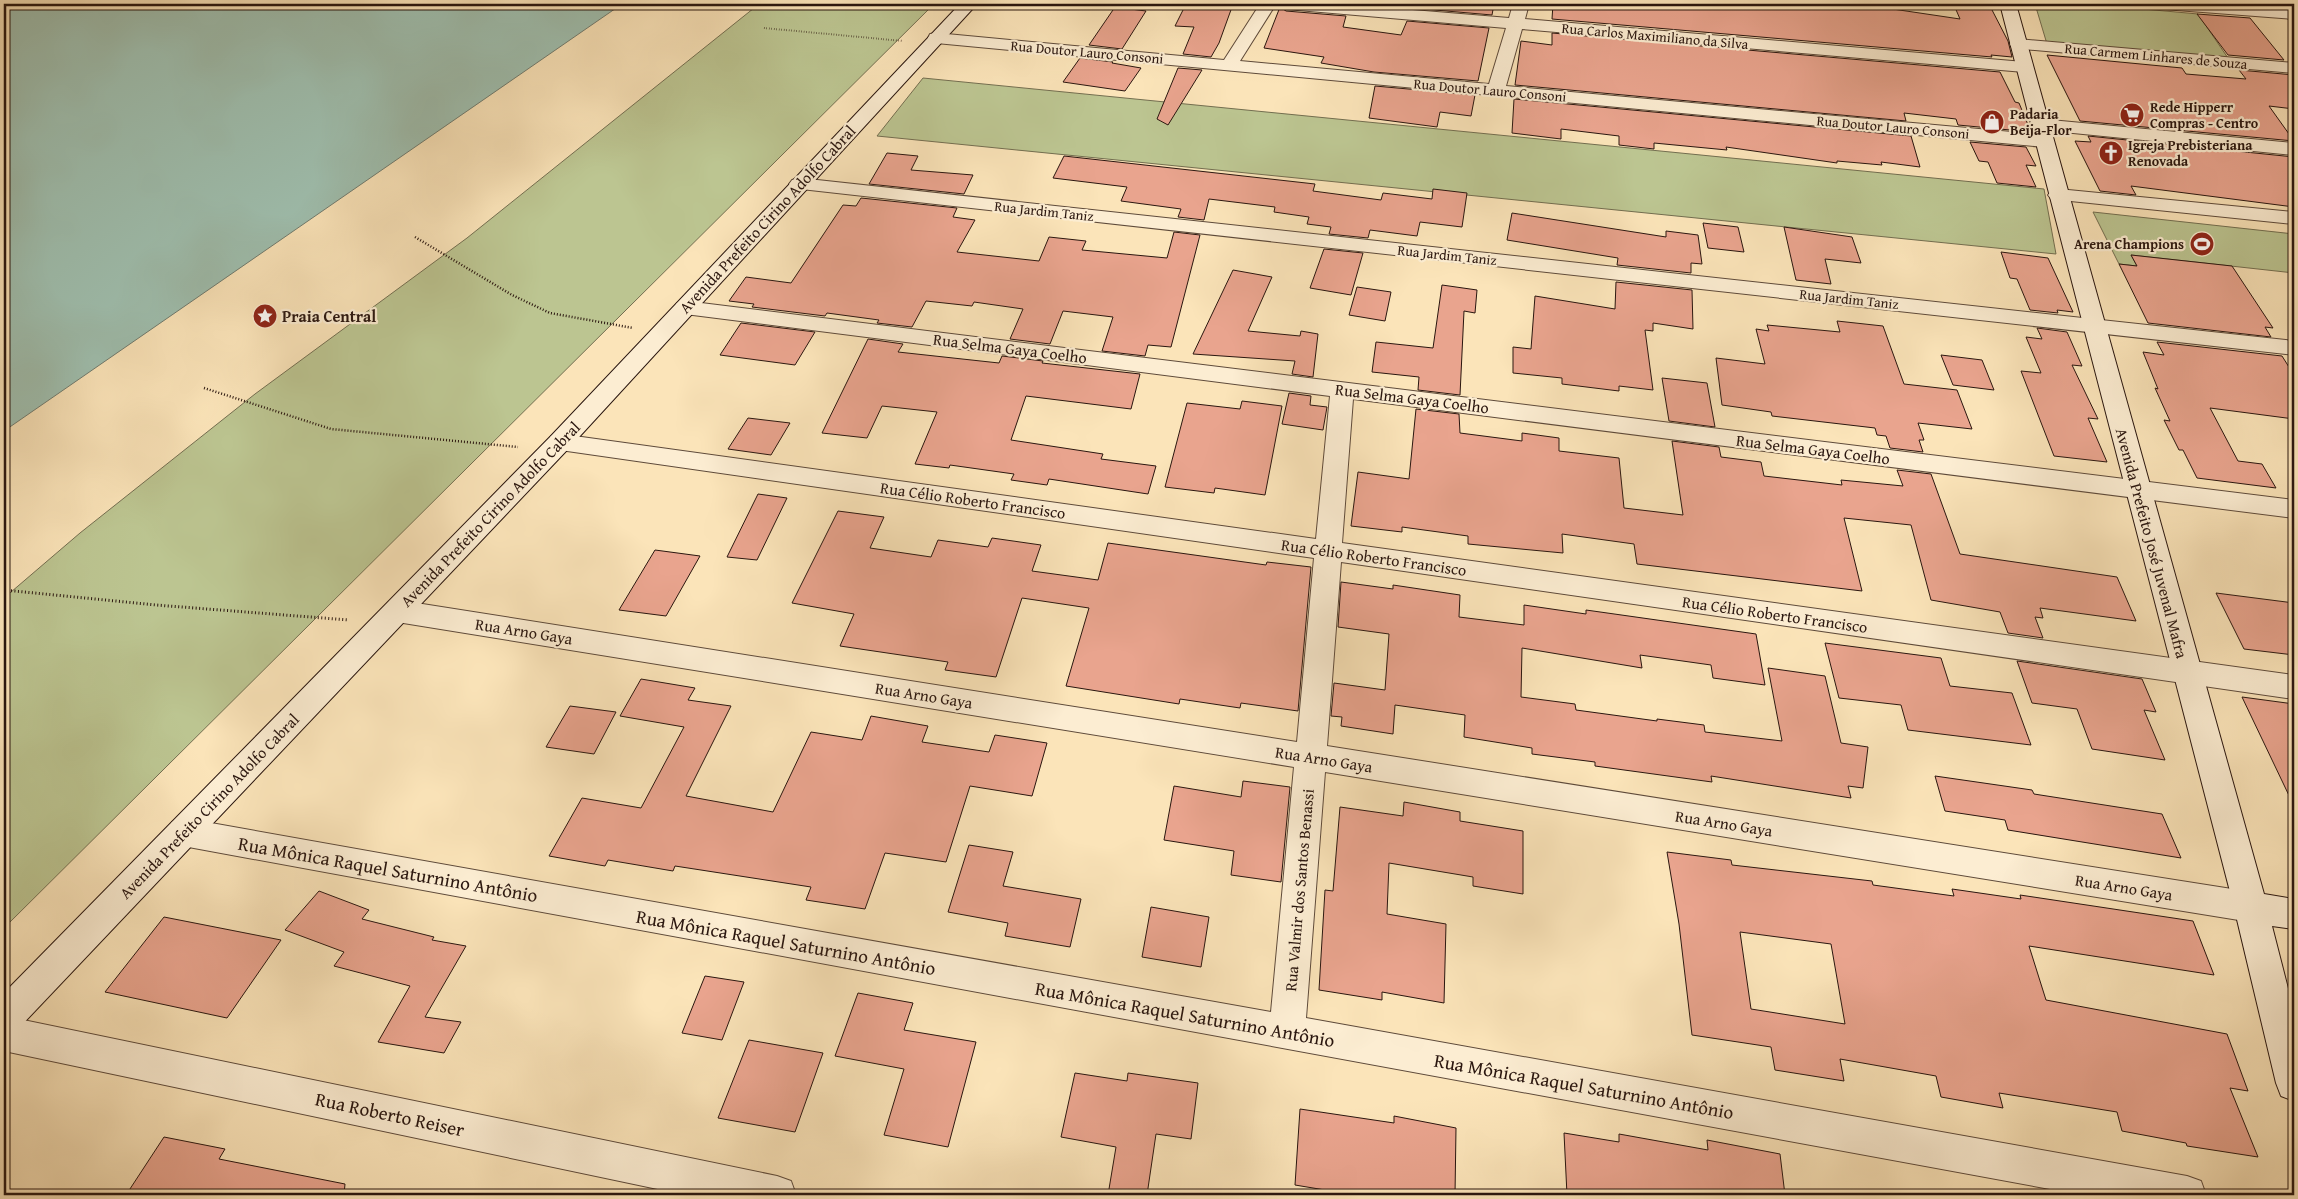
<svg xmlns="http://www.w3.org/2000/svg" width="2298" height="1199" viewBox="0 0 2298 1199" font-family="'Gentium Book Plus',serif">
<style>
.green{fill:#bcc591;stroke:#736e50}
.water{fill:#9fbfaf;stroke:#707b6f}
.building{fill:#e9a48e;stroke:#2a160f;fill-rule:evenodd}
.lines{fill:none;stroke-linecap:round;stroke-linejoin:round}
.street-casing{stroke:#5e4a3a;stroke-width:2}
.secondary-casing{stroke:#2a160f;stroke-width:2}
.path-far2{stroke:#2a160f;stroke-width:2;stroke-dasharray:0.5 2;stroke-linecap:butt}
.path-far1{stroke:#2a160f;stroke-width:2.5;stroke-dasharray:1 2;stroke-linecap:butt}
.path{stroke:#2a160f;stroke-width:3;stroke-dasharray:1 2.5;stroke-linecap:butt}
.street{fill:#fcedd2;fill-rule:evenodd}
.secondary{fill:#fcedd2;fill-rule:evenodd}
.labels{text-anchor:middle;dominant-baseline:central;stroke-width:4.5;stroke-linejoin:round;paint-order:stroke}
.far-street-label{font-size:14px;fill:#2a160f;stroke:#fcedd2}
.far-poi-label{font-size:14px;font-weight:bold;fill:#2a160f;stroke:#fcedd2;text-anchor:start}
.street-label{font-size:16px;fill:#2a160f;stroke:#fcedd2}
.poi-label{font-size:16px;font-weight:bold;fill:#2a160f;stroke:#fcedd2;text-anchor:start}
.near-street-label{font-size:19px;fill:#2a160f;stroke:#fcedd2}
</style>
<rect width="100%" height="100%" fill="#fbe4b9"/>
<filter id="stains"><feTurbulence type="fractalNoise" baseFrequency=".004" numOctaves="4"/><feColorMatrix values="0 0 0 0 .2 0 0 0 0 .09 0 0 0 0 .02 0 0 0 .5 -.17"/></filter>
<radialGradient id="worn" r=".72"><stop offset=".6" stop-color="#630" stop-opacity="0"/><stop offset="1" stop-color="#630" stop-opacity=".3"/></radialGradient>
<g class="green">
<path d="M759,4H934L4,928V598L80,533L255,394L467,238Z"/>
<path d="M2035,4H2088L2198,14L2230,61L2047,44Z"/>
<path d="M923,78L2044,189L2056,254L877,136Z"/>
<path d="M2093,212L2294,234V273L2131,255L2137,266L2119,264Z"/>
</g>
<path class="water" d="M4,4H622L4,431Z"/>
<g class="building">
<path d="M1186,4L1232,7L1219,43L1211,57L1183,54L1194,27L1175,26Z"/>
<path d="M1414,4H1494L1492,15L1412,8Z"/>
<path d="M1553,4H1859L1960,19L1954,5L1991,8L2008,41L2012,57L1991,55L1992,57L1552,19Z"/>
<path d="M1115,7L1146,11L1122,49L1089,45Z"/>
<path d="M1280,7L1286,11L1346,16L1343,27L1401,35L1407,21L1489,28L1478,81L1374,72L1321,63L1324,57L1264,48Z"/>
<path d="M2197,14L2250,18L2284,60L2228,55Z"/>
<path d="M1552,33L2000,72L2015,102L2019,103L2031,132L1958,125L1956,119L1904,113L1906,121L1515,85L1521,41L1552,45Z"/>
<path d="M2047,55L2182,68L2186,74L2246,79L2239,70L2294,75V109L2269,106L2294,141L2080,121Z"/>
<path d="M1080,58L1113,62L1112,63L1141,68L1125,91L1063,82Z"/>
<path d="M1178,68L1202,70L1168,125L1157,119Z"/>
<path d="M1375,86L1475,95L1471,116L1440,112L1437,127L1369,118Z"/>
<path d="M1514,99L1911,136L1920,167L1881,162L1882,165L1837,161V163L1726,147L1727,150L1654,143V149L1619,145V136L1561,129V139L1512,133Z"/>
<path d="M2088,136L2294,157V207L2131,186L2136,195L2100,191L2075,141L2091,142Z"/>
<path d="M1970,142L2026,147L2036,166L2026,165L2036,187L1997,183L1988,162L1979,161Z"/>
<path d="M887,153L918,156L911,170L973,175L964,194L869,184Z"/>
<path d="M1064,156L1315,184L1313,191L1381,200L1383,193L1432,199L1433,189L1467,193L1462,227L1420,222L1417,236L1370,230L1368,238L1329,234L1331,227L1307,224L1309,217L1274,212L1275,207L1209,199L1204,220L1178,217L1181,209L1121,201L1127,187L1053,178Z"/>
<path d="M861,198L957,208L953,217L975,220L957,252L1039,261L1049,237L1086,241L1082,250L1167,258L1174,232L1200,235L1171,347L1148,345L1145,356L1102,351L1113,317L1063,311L1050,344L1010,339L1023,309L974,302L972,306L926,301L912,327L877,323L879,320L827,313L825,316L752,307L754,304L729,301L746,277L791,283L843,205L856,206Z"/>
<path d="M1512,213L1666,237V231L1698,235L1702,264L1691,263V273L1617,265L1618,258L1507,240Z"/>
<path d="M1703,223L1738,227L1744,252L1708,248Z"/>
<path d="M1784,227L1852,237L1861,263L1825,259L1831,284L1796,280Z"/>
<path d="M1324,249L1363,253L1351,295L1310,288Z"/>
<path d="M2001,252L2048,258L2073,312L2057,310L2058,313L2030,310L2017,279L2010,278Z"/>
<path d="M2131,255L2232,266L2273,328L2265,327L2271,337L2148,323L2119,264L2137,266Z"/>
<path d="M1233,270L1272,277L1248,331L1300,336L1301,331L1318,334L1313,377L1292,374L1295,361L1193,354Z"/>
<path d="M1616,282L1692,290L1693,329L1653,323V331L1645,330L1653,390L1619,386V391L1562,384V378L1513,373V347L1531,349L1535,296L1615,309Z"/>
<path d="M1442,285L1477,290L1475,313L1464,311L1460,395L1418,390L1419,377L1372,372L1376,342L1433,348Z"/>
<path d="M1357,287L1391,292L1385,321L1349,315Z"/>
<path d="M1837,321L1883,326L1904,384L1957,390L1972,429L1918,423L1924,440H1919L1923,452L1890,448L1886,436L1877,435L1875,428L1772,416L1771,412L1722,405L1716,358L1765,364L1756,329L1769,331L1767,325L1840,332Z"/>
<path d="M741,323L815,332L795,365L720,355Z"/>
<path d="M2037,328L2067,332L2082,366L2072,365L2098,419L2088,418L2107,462L2054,456L2021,371L2041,373L2026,337L2042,339Z"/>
<path d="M868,339L903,344L898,352L999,363L1002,356L1043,361L1042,363L1140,374L1131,409L1026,396L1011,440L1103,454L1101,459L1156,466L1148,494L1049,479L1047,485L1011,480L1014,474L950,465L949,468L915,464L937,412L882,406L867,438L822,433Z"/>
<path d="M2157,342L2282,356L2294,375V419L2210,408L2238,461L2262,464L2276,488L2197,478L2183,450H2179L2164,420L2170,421L2155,388L2158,389L2143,352L2164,355Z"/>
<path d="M1941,355L1982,360L1994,390L1953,385Z"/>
<path d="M1662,378L1707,383L1715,427L1669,421Z"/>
<path d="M1289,393L1311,396L1310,405L1327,407L1323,430L1282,424Z"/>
<path d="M1242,401L1282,406L1265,495L1215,488L1214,493L1165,487L1187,403L1240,409Z"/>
<path d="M1416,409L1459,414L1460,433L1522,441V433L1559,438V451L1619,458L1624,508L1683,515L1672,441L1719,447L1721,457L1761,462L1764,476L1842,485L1841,480L1903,486L1897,470L1931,474L1960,554L2117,577L2136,621L2040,608L2043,618L2035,617L2043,638L2008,633L2000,612L1931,600L1911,525L1844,518L1862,591L1637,564L1634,544L1562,534L1563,553L1468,544V536L1402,527V532L1351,526L1358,472L1409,479Z"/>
<path d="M748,418L790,423L771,455L728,449Z"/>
<path d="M758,494L787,498L757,560L727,557Z"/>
<path d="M838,511L884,517L870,548L931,557L938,540L988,547L992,538L1041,545L1032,571L1098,580L1108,543L1266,565L1267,562L1311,567L1298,711L1241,703L1240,708L1180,699L1179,704L1066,686L1089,608L1022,598L996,677L945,670L948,662L840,646L854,614L792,603Z"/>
<path d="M655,550L700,556L666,616L619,610Z"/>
<path d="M1341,582L1393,589V585L1460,595L1459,617L1524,625V605L1586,614V610L1756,634L1765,685L1713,678L1711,665L1640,655L1642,668L1522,648L1521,697L1575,704L1576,710L1657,721V719L1704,725L1705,732L1782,741L1768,668L1825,676L1841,743L1868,747L1863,788L1848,786L1851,798L1711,776L1712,782L1595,766V762L1532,754V748L1464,737L1465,715L1395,705L1393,734L1341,726L1342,717L1331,716L1334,683L1385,690L1389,634L1338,627Z"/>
<path d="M2216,593L2294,603V655L2244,649Z"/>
<path d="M1825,643L1941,658L1950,686L2012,693L2031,745L1908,730L1901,705L1839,698Z"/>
<path d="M2017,661L2142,679L2156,712L2144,710L2165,760L2092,749L2077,709L2032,703Z"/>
<path d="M641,679L695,688L688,700L731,706L686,796L773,812L811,732L862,740L871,716L928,726L922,742L989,752L995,735L1047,743L1032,796L970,786L946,862L885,853L865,909L806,900L811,887L675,866L673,871L608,860L605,866L549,856L582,798L641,808L684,727L620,716Z"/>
<path d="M2242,697L2294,704V806Z"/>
<path d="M570,706L616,712L594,754L546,747Z"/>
<path d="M1935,776L2032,790L2034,794L2162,814L2181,858L2008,830L2005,820L1945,811Z"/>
<path d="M1243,781L1290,787L1281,882L1231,875L1234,851L1164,840L1174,786L1241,797Z"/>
<path d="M1404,802L1460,812V821L1523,831V894L1473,886V877L1389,863L1387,914L1446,924L1444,1003L1382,992V1000L1319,990L1325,890L1333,891L1340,807L1403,816Z"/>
<path d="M969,845L1013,852L1003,886L1081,899L1070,947L1005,936L1008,923L948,912Z"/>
<path d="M1667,852L1731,860L1732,865L1872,881L1873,885L1954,896L1952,889L2021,899L2020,895L2193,921L2214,975L2029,946L2046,1000L2227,1034L2248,1091L2230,1088L2258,1157L2187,1146L2186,1143L2122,1131L2117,1112L1999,1093L2003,1108L1941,1097L1936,1076L1840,1059L1844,1081L1775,1070L1771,1047L1692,1035L1679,924ZM1740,932L1831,944L1845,1024L1751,1009Z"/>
<path d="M319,891L369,910L362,919L434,937L432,940L466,946L425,1017L461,1022L444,1053L378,1042L410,986L334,966L344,952L285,930Z"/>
<path d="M1151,907L1209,917L1201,967L1142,957Z"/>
<path d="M164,917L281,940L227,1018L105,992Z"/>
<path d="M705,976L744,982L722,1040L682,1033Z"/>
<path d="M858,993L913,1003L904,1030L976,1042L948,1147L884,1135L904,1069L835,1056Z"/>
<path d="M749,1040L823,1053L795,1132L718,1118Z"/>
<path d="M1075,1073L1127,1081L1128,1073L1198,1083L1191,1139L1156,1134L1147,1195H1108L1116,1147L1061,1137Z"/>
<path d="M1300,1109L1394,1123V1116L1456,1128L1455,1195H1355L1295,1185Z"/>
<path d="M1564,1133L1619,1142V1134L1708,1150L1707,1140L1780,1154L1785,1195H1645L1616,1190V1195H1567Z"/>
<path d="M164,1137L225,1149L219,1159L345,1184L344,1195H126Z"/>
</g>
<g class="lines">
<defs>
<g id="street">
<path d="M1260,4H1276L1240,61L1489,84L1506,28L1286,9L1278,4H1340L1509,18L1513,4H1529L1525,19L2024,62L2030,63L2033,67L2030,71L2024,72L1522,29L1506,86L2044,135L2051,137L2053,141L2051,145L2044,147L936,43L930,42L928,38L930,34L936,33L1224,60Z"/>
<path d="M2155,4H2223L2294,9V19L2163,9Z"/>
<path d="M2018,39L2294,63V73L2012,48L2010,44L2012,40Z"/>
<path d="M2040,119L2294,143V155L2033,129L2031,125L2033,121Z"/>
<path d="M799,178L2294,341V355L792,188L789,184L792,180Z"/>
<path d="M2058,189L2294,212V224L2051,199L2048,195L2051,191Z"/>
<path d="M685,301L2294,500V518L1353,399L1342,543L2294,675V699L1341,562L1327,746L2251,892L2263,896L2268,907L2263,918L2251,922L1325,772L1306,1018L2187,1176L2201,1181L2206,1195H2083L183,846L172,842L167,832L172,822L183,818L1271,1012L1294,767L397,622L387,618L383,611L387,604L397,600L1297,742L1314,558L560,450L551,448L548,442L551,436L560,434L1316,539L1330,396L677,313L674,308L677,303Z"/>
<path d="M4,1016L777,1176L791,1181L796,1195H686L4,1051Z"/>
</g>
<g id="secondary">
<path d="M960,4H977L569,448L17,1030L4,1035V993L551,436Z"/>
<path d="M2000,4H2016L2264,894L2294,899V929L2272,926L2294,1012V1101L2281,1096L2276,1083L2234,907Z"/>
</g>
</defs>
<use href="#street" class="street-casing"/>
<use href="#secondary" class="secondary-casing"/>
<path class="path-far2" d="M764,28L903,41"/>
<g class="path-far1">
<path d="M415,237L512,295L550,313L633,328"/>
<path d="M204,388L331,429L518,447"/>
</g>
<path class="path" d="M4,590L156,605L349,620"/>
<use href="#street" class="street"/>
<use href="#secondary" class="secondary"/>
</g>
<defs>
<symbol id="supermarket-disc" viewBox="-11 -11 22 22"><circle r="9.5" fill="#8f2418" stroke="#fcedd2"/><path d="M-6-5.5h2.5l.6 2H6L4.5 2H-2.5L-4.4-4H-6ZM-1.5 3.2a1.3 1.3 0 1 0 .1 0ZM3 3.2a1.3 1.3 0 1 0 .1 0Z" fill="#fff"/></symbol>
<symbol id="shop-disc" viewBox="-11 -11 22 22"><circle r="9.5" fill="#8f2418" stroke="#fcedd2"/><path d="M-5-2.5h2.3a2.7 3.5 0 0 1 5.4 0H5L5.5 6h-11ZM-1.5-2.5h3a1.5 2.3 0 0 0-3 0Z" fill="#fff"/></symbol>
<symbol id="church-disc" viewBox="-11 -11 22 22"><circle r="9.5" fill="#8f2418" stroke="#fcedd2"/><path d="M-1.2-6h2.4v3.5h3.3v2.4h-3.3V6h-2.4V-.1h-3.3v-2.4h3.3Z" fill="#fff"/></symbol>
<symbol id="stadium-disc" viewBox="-11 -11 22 22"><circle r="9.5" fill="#8f2418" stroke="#fcedd2"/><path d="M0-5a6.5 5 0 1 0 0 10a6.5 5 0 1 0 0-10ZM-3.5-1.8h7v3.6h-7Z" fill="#fff"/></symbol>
<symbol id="sight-disc" viewBox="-11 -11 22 22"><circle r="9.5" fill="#8f2418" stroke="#fcedd2"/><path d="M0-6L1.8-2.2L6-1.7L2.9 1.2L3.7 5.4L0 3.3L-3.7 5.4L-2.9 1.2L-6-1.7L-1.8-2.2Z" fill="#fff"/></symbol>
</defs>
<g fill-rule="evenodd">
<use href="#supermarket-disc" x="2118" y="101" width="28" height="28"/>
<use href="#shop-disc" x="1978" y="108" width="28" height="28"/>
<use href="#church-disc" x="2097" y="139" width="28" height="28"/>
<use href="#stadium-disc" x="2188" y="230" width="28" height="28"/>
<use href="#sight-disc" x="251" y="302" width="28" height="28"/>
</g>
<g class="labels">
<g class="far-street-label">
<text transform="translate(1655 36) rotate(5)">Rua Carlos Maximiliano da Silva</text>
<text transform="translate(1087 52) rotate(5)">Rua Doutor Lauro Consoni</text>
<text transform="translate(2156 56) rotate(5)">Rua Carmem Linhares de Souza</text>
<text transform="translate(1490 90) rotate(5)">Rua Doutor Lauro Consoni</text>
<text transform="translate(1893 127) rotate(5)">Rua Doutor Lauro Consoni</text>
<text transform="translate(1044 211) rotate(6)">Rua Jardim Taniz</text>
<text transform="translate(1447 255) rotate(6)">Rua Jardim Taniz</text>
<text transform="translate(1849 299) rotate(6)">Rua Jardim Taniz</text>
</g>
<g class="far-poi-label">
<text x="2150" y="107">Rede Hipperr<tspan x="2150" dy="16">Compras - Centro</tspan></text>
<text x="2010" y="114">Padaria<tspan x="2010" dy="16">Beija-Flor</tspan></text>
<text x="2128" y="145">Igreja Prebisteriana<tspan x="2128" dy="16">Renovada</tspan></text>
<text x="2184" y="244" text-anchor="end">Arena Champions</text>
</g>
<g class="street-label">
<text transform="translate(767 219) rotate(-47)">Avenida Prefeito Cirino Adolfo Cabral</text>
<text transform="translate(1010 348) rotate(7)">Rua Selma Gaya Coelho</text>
<text transform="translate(1412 398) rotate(7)">Rua Selma Gaya Coelho</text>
<text transform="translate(1813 449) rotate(7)">Rua Selma Gaya Coelho</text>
<text transform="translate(973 500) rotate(8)">Rua Célio Roberto Francisco</text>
<text transform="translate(490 514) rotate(-46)">Avenida Prefeito Cirino Adolfo Cabral</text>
<text transform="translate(2152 543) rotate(75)">Avenida Prefeito José Juvenal Mafra</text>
<text transform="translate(1374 557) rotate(8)">Rua Célio Roberto Francisco</text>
<text transform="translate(1775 614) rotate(8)">Rua Célio Roberto Francisco</text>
<text transform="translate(524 631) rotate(9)">Rua Arno Gaya</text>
<text transform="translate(924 695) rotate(9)">Rua Arno Gaya</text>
<text transform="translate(1324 759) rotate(9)">Rua Arno Gaya</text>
<text transform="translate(209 806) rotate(-46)">Avenida Prefeito Cirino Adolfo Cabral</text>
<text transform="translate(1724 823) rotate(9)">Rua Arno Gaya</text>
<text transform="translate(2124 887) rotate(9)">Rua Arno Gaya</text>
<text transform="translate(1299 890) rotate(-85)">Rua Valmir dos Santos Benassi</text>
</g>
<g class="poi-label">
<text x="282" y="316">Praia Central</text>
</g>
<g class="near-street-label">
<text transform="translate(388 869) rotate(10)">Rua Mônica Raquel Saturnino Antônio</text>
<text transform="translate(786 942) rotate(10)">Rua Mônica Raquel Saturnino Antônio</text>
<text transform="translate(1185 1014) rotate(10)">Rua Mônica Raquel Saturnino Antônio</text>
<text transform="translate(1584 1086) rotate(10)">Rua Mônica Raquel Saturnino Antônio</text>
<text transform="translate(390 1114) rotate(12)">Rua Roberto Reiser</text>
</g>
</g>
<rect width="2298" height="1199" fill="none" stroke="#fbe4b9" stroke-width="20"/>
<rect x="5" y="5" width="2288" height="1189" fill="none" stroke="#2a160f" stroke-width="2.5"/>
<rect x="10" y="10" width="2278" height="1179" fill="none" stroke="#2a160f"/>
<rect width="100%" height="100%" filter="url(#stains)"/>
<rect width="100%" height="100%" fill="url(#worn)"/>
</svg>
